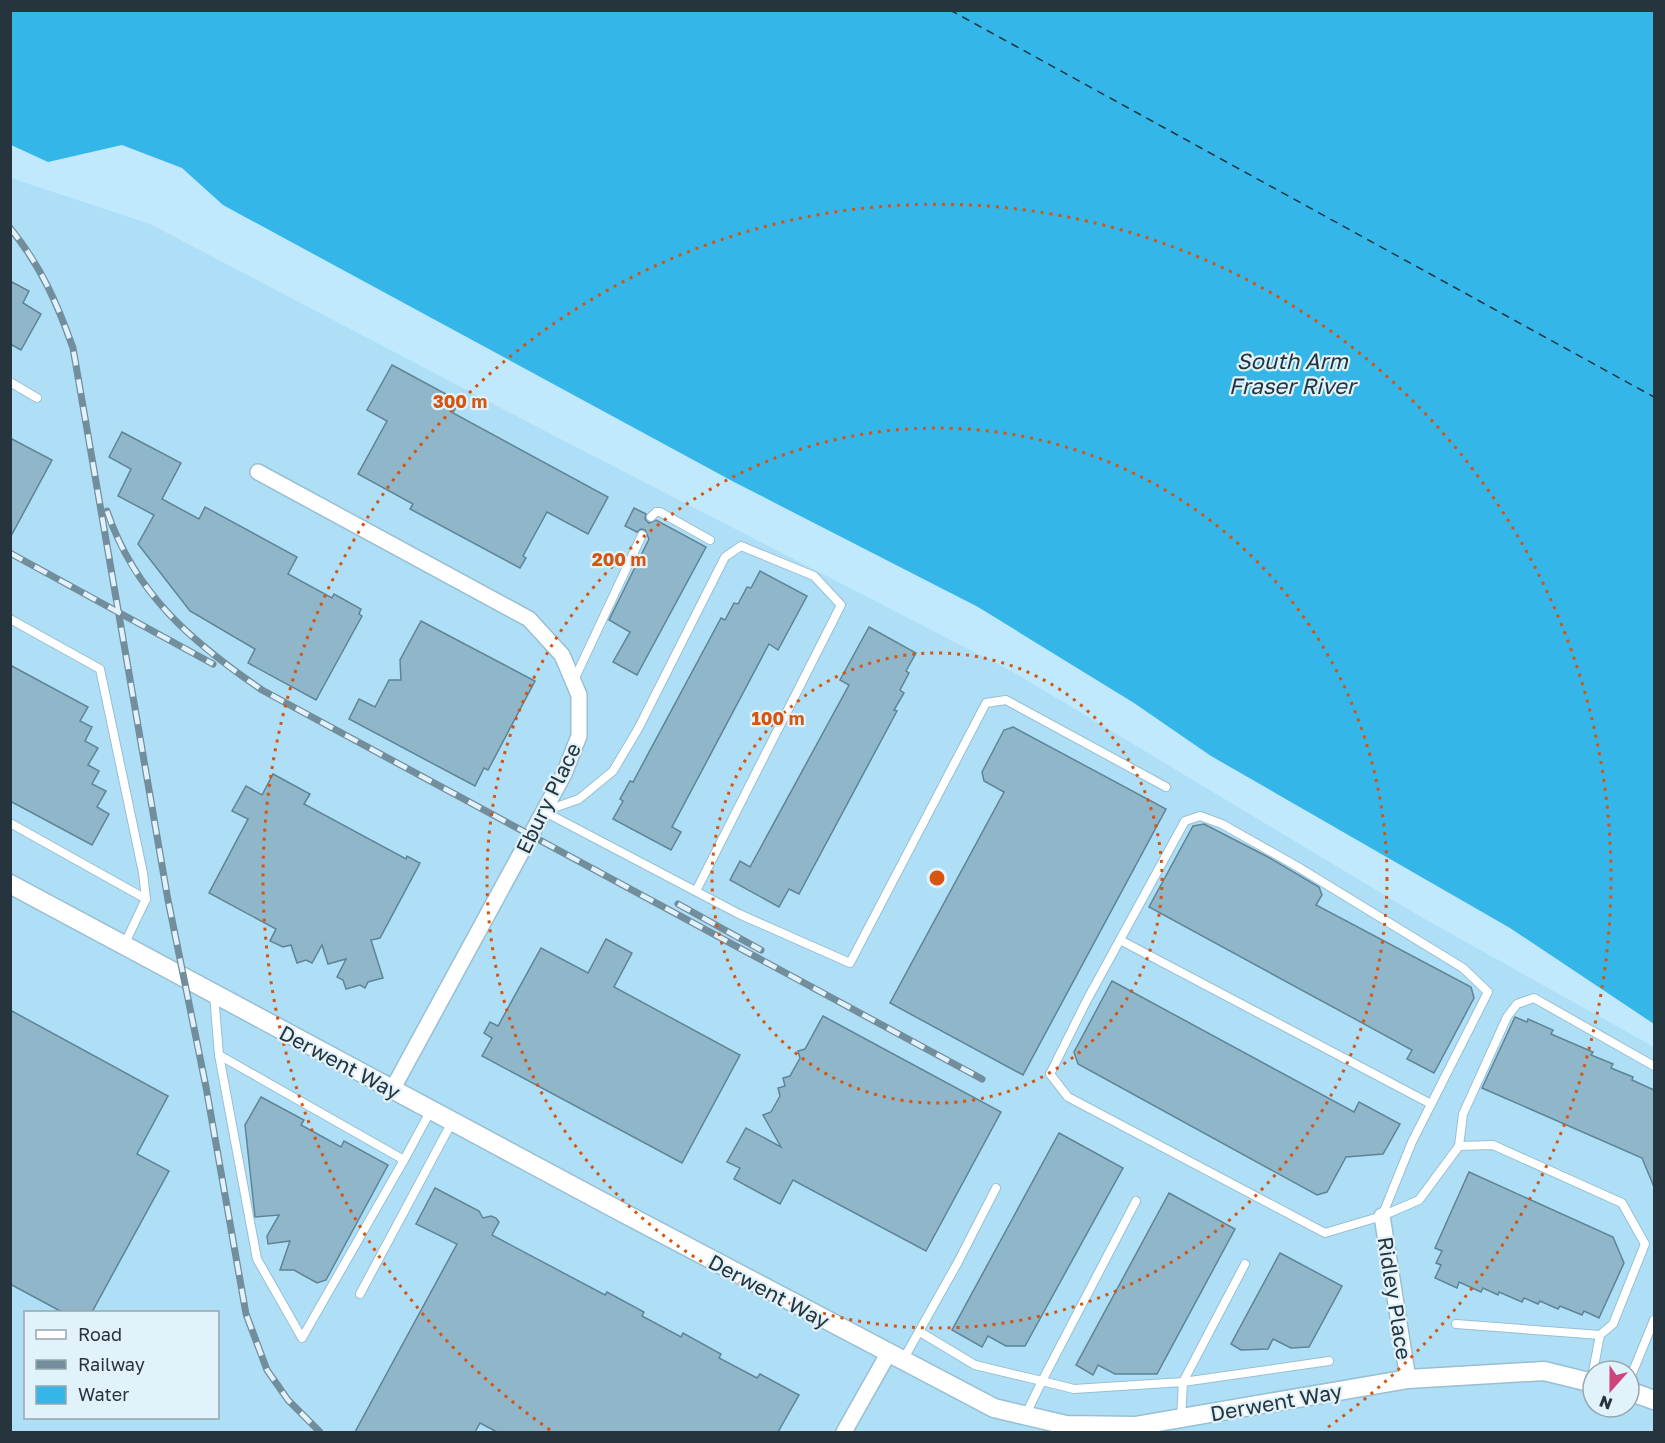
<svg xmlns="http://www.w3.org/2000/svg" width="1665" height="1443" viewBox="0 0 1665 1443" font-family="'Golos Text',sans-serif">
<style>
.built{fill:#aedff6;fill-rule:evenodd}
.water{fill:#35b6e9}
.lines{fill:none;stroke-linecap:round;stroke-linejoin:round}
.ferry{stroke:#1f343e;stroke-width:1.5;stroke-dasharray:8 6;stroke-linecap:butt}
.building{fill:#8fb6c9;stroke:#5e8496;stroke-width:1.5}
.service-casing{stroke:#98bfd3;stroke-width:10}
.minor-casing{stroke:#98bfd3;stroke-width:18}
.tertiary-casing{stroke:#98bfd3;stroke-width:21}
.service{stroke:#fff;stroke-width:8}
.minor{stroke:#fff;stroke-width:15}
.tertiary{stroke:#fff;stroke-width:18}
.rail-casing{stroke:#728d9b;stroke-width:7}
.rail{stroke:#e2f2fa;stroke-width:4.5;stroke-dasharray:14;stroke-linecap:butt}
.ring{fill:none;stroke:#d55511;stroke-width:3;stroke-dasharray:3 6}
.labels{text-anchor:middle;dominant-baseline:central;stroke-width:4.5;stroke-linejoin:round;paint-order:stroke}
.street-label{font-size:21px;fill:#26353d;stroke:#e2f2fa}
.water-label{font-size:22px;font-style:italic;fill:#1f343e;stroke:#e2f2fa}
.centre{fill:#d55511;stroke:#e2f2fa;stroke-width:3}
.ring-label{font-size:18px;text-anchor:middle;font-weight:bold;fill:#d55511;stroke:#e2f2fa;stroke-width:4.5;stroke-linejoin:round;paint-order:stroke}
</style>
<rect width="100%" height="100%" fill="#c1e9fd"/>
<path class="built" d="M11,178L150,224L545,431L1013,672L1423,918L1654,1047V1432H11ZM26,1312H218V1418H26ZM1593,1371H1629V1407H1593Z"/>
<path class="water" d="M11,10L1654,11V1024L1510,928L1211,756L1134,703L978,607L734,482L223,205L182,168L122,145L48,162L11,145Z"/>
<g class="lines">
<path class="ferry" d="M950,10L1654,397"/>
</g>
<g class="building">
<path d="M10,281L29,291L23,303L41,314L21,350L10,344Z"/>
<path d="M392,365L459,401L453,413L608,497L588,534L547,512L523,556L526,558L520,568L410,509L413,504L358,474L387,421L367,410Z"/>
<path d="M122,432L181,463L162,499L199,519L205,507L297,557L288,574L332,598L334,594L361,609L359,614L362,616L316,700L248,663L255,649L190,611L138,544L154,515L118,496L131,469L109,457Z"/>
<path d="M10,438L52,460L10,538Z"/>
<path d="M634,508L646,514L645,519L649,523L656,520L706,547L637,675L613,662L630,632L609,620L649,539L645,530L641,529L637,532L625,526Z"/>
<path d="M760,571L807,596L778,650L769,644L672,827L681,832L671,850L613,819L623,801L620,799L630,781L633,782L721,618L725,620L734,603L738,604L747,587L751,588Z"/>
<path d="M421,621L535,681L488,770L484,768L475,786L349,719L359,699L375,707L389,680H401L400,660Z"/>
<path d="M869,627L916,653L906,671L909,673L900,690L904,693L894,710L897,711L799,894L789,889L779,907L730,880L740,861L750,867L849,685L840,680Z"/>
<path d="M10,665L88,707L80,721L92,727L85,741L98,748L88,765L99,771L92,784L106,791L97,807L109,814L92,845L10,801Z"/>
<path d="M1013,727L1166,809L1023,1075L890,1003L1004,792L984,781L982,772L1004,730Z"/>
<path d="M273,774L310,794L304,804L406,859L407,856L420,863L380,938L371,940L383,978L368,982L365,988L360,985L346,989L343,980L337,977L346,959L328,964L322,945L312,963L306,960L297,963L291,945L283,947L270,941L276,929L209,893L248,819L232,811L246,786L262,795Z"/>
<path d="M1204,824L1268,857L1319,887L1322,895L1316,905L1471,987L1474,998L1434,1073L1407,1059L1412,1050L1149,907L1193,826Z"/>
<path d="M606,939L632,953L614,987L740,1055L682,1163L482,1056L492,1038L484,1033L490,1022L498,1026L541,948L588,973Z"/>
<path d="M1112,981L1354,1112L1359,1102L1400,1124L1383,1154L1346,1157L1327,1192L1317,1195L1078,1064L1074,1052Z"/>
<path d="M10,1010L168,1096L137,1154L169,1171L92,1312H62L10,1284Z"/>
<path d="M823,1016L1001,1112L926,1251L793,1180L780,1204L734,1179L740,1168L727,1162L746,1128L781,1147L763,1115L771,1112L780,1096L778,1088L785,1086L783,1078L790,1076L800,1058L798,1051L805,1049Z"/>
<path d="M1515,1017L1527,1022L1528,1019L1553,1030L1551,1034L1593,1052L1591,1055L1613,1064L1611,1068L1633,1077L1632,1080L1654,1090V1187L1642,1158L1482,1088Z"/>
<path d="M261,1097L304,1120L301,1125L341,1147L344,1141L388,1165L326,1280L317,1283L294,1270H280L290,1241L268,1244L267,1236L279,1215L255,1217L245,1125Z"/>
<path d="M1059,1133L1123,1168L1025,1346H1006L988,1336L982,1347L952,1330Z"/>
<path d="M1469,1172L1613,1237L1624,1263L1599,1318L1584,1311L1582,1315L1560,1306L1558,1309L1540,1301L1538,1304L1524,1298L1522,1302L1499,1292L1498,1295L1483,1288L1481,1292L1459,1282L1457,1288L1435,1278L1441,1265L1436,1263L1442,1251L1435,1248Z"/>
<path d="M435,1188L479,1211L483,1218L491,1216L496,1218L499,1222L492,1235L605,1295L607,1292L644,1312L642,1316L681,1337L683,1333L721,1354L719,1358L757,1378L760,1374L799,1395L778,1432H497L480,1423L475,1432H355L457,1244L416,1224Z"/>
<path d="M1169,1193L1235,1229L1157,1374H1115L1098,1365L1093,1375L1076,1365Z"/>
<path d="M1280,1253L1342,1286L1309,1347L1291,1348L1273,1339L1268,1349L1241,1350L1231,1344Z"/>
</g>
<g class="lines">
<defs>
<g id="service">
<path d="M10,382L37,398"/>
<path d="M651,517L656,512H660L710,540"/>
<path d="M10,619L100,669L143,873L146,899"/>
<path d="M574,680L642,535"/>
<path d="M543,811L739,914L850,963L986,703L1006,700L1166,787"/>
<path d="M545,811L579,799L613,771L638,729L725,557L741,546L814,576L841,605L696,891"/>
<path d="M10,823L146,899L124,945"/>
<path d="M1120,940L1431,1104"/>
<path d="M214,995L219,1055L404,1160L431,1110"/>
<path d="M219,1055L257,1259L302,1338L404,1160"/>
<path d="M1459,1146L1463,1114L1507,1017L1517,1004L1534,998L1654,1066"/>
<path d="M1136,1201L1042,1381L1074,1389L1183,1382L1181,1418"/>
<path d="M1382,1216L1412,1142L1488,992L1463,968L1298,867L1222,824L1200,816L1185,821L1087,1000L1050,1074L1068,1097L1325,1233L1382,1216L1419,1200L1459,1146L1493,1145L1622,1203L1645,1244L1613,1324L1600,1335L1456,1324"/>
<path d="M360,1294L452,1122"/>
<path d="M920,1332L975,1365L1042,1381L1026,1414"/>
<path d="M903,1360L958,1262L996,1188"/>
<path d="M1629,1381L1654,1320"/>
<path d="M1183,1382L1329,1361"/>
<path d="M1183,1382L1245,1264"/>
<path d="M1591,1382L1600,1335"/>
</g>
<g id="minor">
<path d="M258,472L529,619L562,655L579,695V736L564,774L392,1090"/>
<path d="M1382,1216L1408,1379"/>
<path d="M844,1432L888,1354"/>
</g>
<g id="tertiary">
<path d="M10,884L612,1207L994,1408L1066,1425L1135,1426L1408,1379L1544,1371L1593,1383"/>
<path d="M1629,1391L1654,1400"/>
</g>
</defs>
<use href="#service" class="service-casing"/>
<use href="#minor" class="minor-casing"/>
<use href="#tertiary" class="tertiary-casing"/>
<use href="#service" class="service"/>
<use href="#minor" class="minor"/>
<use href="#tertiary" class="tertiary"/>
<defs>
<g id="rail">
<path d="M10,228C41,266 57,303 73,348L168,900L206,1087L246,1314L267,1370L288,1400L320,1432"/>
<path d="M107,511C135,594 192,642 262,690L982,1079"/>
<path d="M10,553L213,664"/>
<path d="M678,904L761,950"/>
</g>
</defs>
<use href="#rail" class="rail-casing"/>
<use href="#rail" class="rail"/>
</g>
<g class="ring">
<circle cx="937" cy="878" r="225"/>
<circle cx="937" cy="878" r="450"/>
<path d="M550 1430A674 674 0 1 1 1324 1430"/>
</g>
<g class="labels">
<g class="street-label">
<text transform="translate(548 798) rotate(-64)">Ebury Place</text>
<text transform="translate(340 1062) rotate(28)">Derwent Way</text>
<text transform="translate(769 1291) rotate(28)">Derwent Way</text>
<text transform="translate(1395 1298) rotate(81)">Ridley Place</text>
<text transform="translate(1276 1402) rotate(-10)">Derwent Way</text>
</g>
<g class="water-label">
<text x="1292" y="360">South Arm<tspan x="1292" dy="25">Fraser River</tspan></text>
</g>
</g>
<circle cx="937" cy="878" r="9" class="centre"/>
<g class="ring-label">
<text x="460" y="408">300 m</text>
<text x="619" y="566">200 m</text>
<text x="778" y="725">100 m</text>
</g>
<rect width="1665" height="1443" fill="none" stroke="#26353d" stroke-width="24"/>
<rect x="24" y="1311" width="195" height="108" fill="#e2f2fa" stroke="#97a6ae" stroke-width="1.5"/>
<rect x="36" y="1330" width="30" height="9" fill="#ffffff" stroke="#97a6ae" stroke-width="1.5"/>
<text x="78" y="1341" font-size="18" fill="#26353d">Road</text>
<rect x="36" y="1360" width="30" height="9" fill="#728d9b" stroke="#97a6ae" stroke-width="1.5"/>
<text x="78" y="1371" font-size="18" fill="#26353d">Railway</text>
<rect x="36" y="1386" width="30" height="18" fill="#35b6e9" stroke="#97a6ae" stroke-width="1.5"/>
<text x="78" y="1401" font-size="18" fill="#26353d">Water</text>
<g transform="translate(1611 1389) rotate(201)"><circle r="28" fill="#e2f2fa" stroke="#97a6ae" stroke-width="1.5"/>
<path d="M0-4.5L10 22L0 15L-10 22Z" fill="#ce447c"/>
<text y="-9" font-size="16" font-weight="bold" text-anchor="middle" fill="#26353d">N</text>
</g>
</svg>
